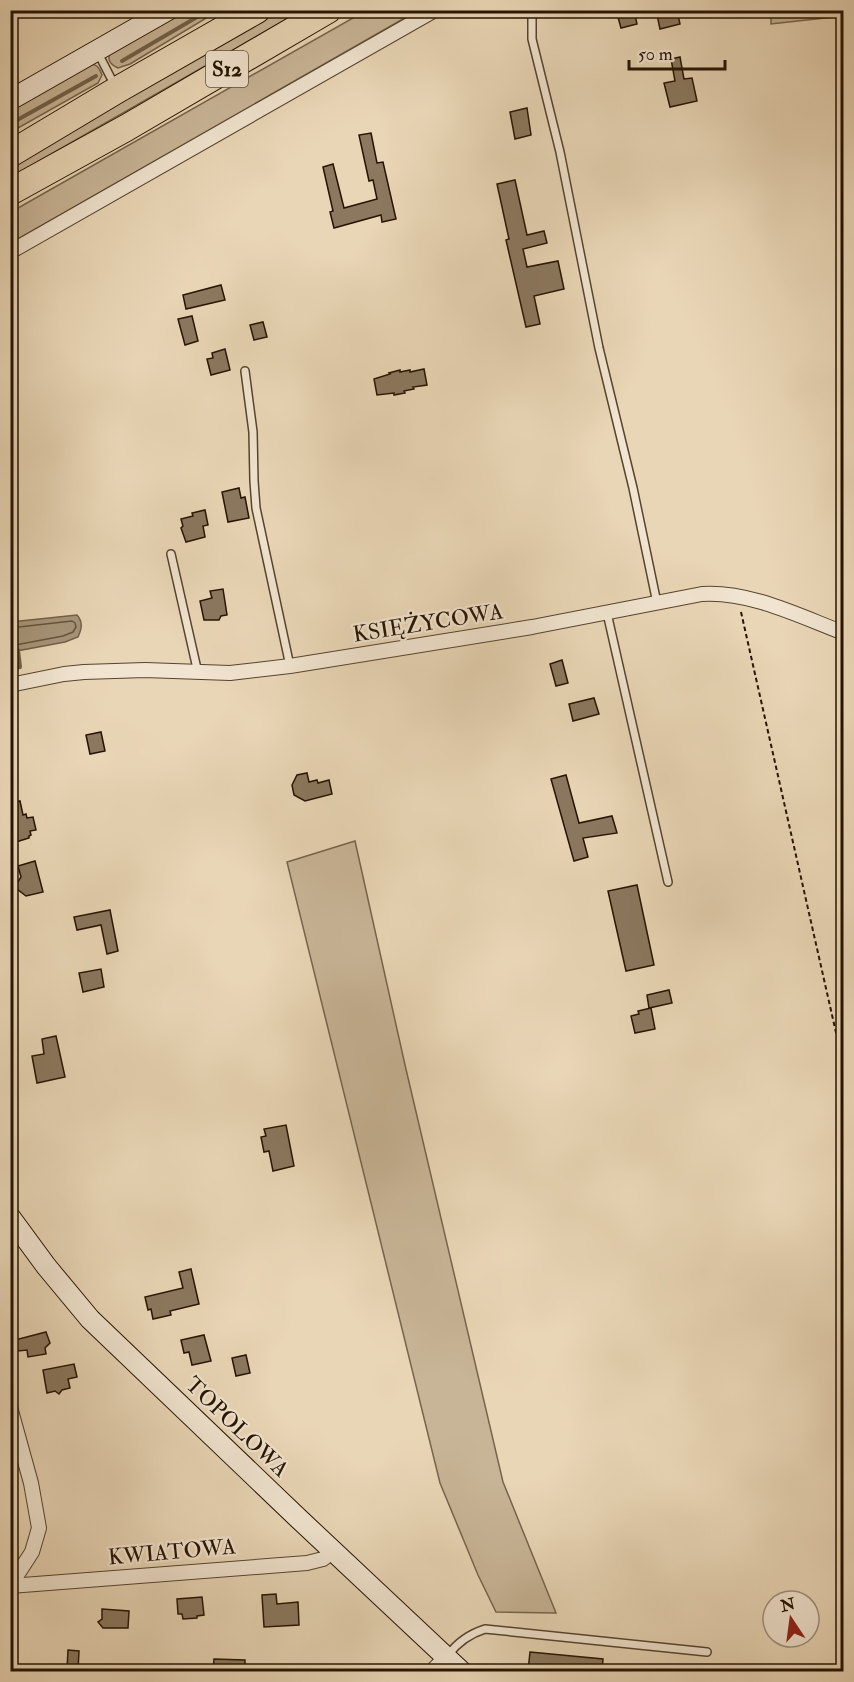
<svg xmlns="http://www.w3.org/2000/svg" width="854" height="1682" viewBox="0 0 854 1682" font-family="'IM FELL Double Pica',serif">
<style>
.green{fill:#c8b597;stroke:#76644c;stroke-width:1.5}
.water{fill:#a69478;stroke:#726048;stroke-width:1.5}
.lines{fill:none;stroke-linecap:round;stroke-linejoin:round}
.shore{stroke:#66543c;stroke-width:1.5}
.stream{stroke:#726048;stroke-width:4}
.building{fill:#8b785f;stroke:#251301;stroke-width:1.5}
.lane-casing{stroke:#56442e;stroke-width:10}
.street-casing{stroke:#56442e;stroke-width:16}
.secondary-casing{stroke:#251301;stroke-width:22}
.highway-casing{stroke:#251301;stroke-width:28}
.path{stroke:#251301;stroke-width:2;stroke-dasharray:4.5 3;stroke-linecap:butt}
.lane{stroke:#f1e4d0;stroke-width:7}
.street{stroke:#f1e4d0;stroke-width:14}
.secondary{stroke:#f1e4d0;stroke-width:20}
.highway{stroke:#e9d6b6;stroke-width:26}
.labels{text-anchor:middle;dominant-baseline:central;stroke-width:4.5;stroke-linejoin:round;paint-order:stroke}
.shield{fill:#f1e4d0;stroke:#62523f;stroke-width:1.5}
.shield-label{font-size:21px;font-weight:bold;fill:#251301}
.street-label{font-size:22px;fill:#251301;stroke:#f1e4d0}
</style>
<rect width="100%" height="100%" fill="#e9d6b6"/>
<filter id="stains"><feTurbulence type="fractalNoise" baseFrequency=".00333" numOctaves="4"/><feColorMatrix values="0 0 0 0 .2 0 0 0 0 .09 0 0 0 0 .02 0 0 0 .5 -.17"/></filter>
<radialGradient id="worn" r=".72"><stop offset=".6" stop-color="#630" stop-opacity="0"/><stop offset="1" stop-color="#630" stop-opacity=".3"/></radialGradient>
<g class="green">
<path d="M367,10L417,11L11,243V212Z"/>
<path d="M186,11H218L130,64L118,68C109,64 106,58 112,50Z"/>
<path d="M280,11H301L11,177L10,165Z"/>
<path d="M771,11H843V16L771,24Z"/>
<path d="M88,64C97,64 99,67 102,75L98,83L11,132L10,109Z"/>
<path d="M355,841L405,1065L503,1482L556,1613L496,1612L478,1575L440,1483L287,862Z"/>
</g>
<path class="water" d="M77,615C83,622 82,628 78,637L65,642L11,652V622Z"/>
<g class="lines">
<path class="shore" d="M10,628L72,621L75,623L76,627L73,632L63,636L10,646"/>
<g class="stream">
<path d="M122,61L209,10"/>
<path d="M10,124L96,76"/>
<path d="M10,669L20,667L18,650"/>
</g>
</g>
<g class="building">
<path d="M616,10H634L637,24L621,28Z"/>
<path d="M656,10H677L680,24L660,29Z"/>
<path d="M680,57L684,79L692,78L697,101L670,107L664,83L675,81L671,59Z"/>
<path d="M527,108L531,135L515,139L510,112Z"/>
<path d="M371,133L377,163L383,162L396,219L382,222L381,215L334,228L330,212L333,211L323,167L333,164L344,208L377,199L373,180L369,181L359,135Z"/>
<path d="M515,180L527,235L544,231L547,243L523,249L527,267L558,261L564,289L534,296L540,324L526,327L506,240L509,239L497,184Z"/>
<path d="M221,285L225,300L186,309L183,295Z"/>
<path d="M192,316L198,341L185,345L178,319Z"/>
<path d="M263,322L267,337L254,340L250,325Z"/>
<path d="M225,349L230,370L211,375L207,359L213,358L212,353Z"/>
<path d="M424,369L427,385L413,387L414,389L404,391L405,393L394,395V393L377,395L374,379L390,374L389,373L400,370V372L410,370V372Z"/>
<path d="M239,488L241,498L245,497L249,518L228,522L222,492Z"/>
<path d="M205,510L208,525L203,526L205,537L186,542L181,528L183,526L181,519L193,516L192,513Z"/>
<path d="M223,589L227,615L221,616L219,620H204L200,601L212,598L210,591Z"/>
<path d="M562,660L568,683L556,686L550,664Z"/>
<path d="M594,698L599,714L573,721L569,704Z"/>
<path d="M101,732L105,751L90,754L86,735Z"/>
<path d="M307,773L309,782L317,780L318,783L329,780L332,794L305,801L294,795L292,785L297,775Z"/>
<path d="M566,775L579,823L612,816L617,833L583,838L588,857L574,861L551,779Z"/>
<path d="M20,801L23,815L26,814L27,818L33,817L36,830L30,831L31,835L29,836V838L16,842L15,839L13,840L10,830V803Z"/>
<path d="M35,861L43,892L26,896L17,889L16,885L21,877L18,866Z"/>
<path d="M637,885L654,965L626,971L608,891Z"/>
<path d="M110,910L118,951L107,954L101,925L77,930L74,917Z"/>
<path d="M101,969L104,987L83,992L79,973Z"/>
<path d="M669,990L672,1003L649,1008L647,995Z"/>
<path d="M651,1008L655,1029L635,1033L631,1016L639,1014L638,1011Z"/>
<path d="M56,1036L65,1077L37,1083L32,1056L44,1054L42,1039Z"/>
<path d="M286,1125L294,1166L273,1171L269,1151L264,1152L261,1137L266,1136L264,1129Z"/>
<path d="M191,1269L199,1304L170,1311L171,1315L153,1319L151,1309L148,1310L145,1297L183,1288L179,1272Z"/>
<path d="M46,1332L50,1343L45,1348L46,1354L28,1357L27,1350L18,1351L15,1340Z"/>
<path d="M204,1335L211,1361L192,1365L189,1352L184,1353L181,1340Z"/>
<path d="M246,1355L250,1373L236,1376L232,1358Z"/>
<path d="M74,1364L77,1377L68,1379L70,1388L62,1390L59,1394L55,1391L47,1393L43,1370Z"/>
<path d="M276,1594L277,1604L298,1602L299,1625L264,1627L262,1595Z"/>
<path d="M202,1597L204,1615L197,1616V1618L183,1619L182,1614H178L177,1599Z"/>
<path d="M102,1609L129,1611L128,1628H103L98,1622L102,1619Z"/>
<path d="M68,1650L79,1651L78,1670H67Z"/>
<path d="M530,1652L603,1659L602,1671H528Z"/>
<path d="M214,1659L245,1660V1671H213Z"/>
</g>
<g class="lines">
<defs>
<g id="lane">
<path d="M532,10V39L560,152L599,348L633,488L657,603"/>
<path d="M98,53L115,86"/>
<path d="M245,371L253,432L254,481L256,508L290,666"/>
<path d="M171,554L198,673"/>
<path d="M607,613L668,882"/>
<path d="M448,1655C458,1642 469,1634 485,1629L707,1652"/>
</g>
<g id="street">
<path d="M10,252L435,10"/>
<path d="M10,685L64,674L84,672L145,670L230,673L290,666L532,627L702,594C750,591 799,616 844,633"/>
<path d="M10,1407L31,1483L39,1528L32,1552L10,1586"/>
<path d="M10,1586L307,1563L323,1559L333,1551"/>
<path d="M431,1672L446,1657"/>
</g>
<g id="secondary">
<path d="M10,100L168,10"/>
<path d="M10,1217L46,1266L90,1319L298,1518L462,1672"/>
</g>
<g id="highway">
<path d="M10,154L117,90L257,10"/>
<path d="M10,192L126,128L328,10"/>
</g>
</defs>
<use href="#lane" class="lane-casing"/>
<use href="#street" class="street-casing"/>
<use href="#secondary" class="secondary-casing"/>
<use href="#highway" class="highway-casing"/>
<path class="path" d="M741,612L844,1068"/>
<use href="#lane" class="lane"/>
<use href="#street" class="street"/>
<use href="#secondary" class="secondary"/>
<use href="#highway" class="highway"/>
</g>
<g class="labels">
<rect class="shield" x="206" y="51" width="42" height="36" rx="4.5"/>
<g class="shield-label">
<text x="227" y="69">S12</text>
</g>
<g class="street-label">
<text transform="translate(428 623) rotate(-9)">KSIĘŻYCOWA</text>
<text transform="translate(237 1427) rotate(44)">TOPOLOWA</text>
<text transform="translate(172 1552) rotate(-5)">KWIATOWA</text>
</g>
</g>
<rect width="854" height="1682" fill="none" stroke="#e9d6b6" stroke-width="36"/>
<rect x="12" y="12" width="830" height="1658" fill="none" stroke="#251301" stroke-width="3"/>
<rect x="18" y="18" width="818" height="1646" fill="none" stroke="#251301" stroke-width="1.5"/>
<g transform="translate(791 1619) rotate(347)"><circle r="28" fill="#f1e4d0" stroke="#9f907d" stroke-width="1.5"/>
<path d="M0-4.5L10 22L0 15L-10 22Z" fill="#8f2418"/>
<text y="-9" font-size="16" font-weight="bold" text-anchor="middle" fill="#251301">N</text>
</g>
<path d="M629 60v9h96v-9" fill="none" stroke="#251301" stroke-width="3"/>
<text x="638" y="60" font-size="18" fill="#251301" stroke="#f1e4d0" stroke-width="4.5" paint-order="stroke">50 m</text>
<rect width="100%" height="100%" filter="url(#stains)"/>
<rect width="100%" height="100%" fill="url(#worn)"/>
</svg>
